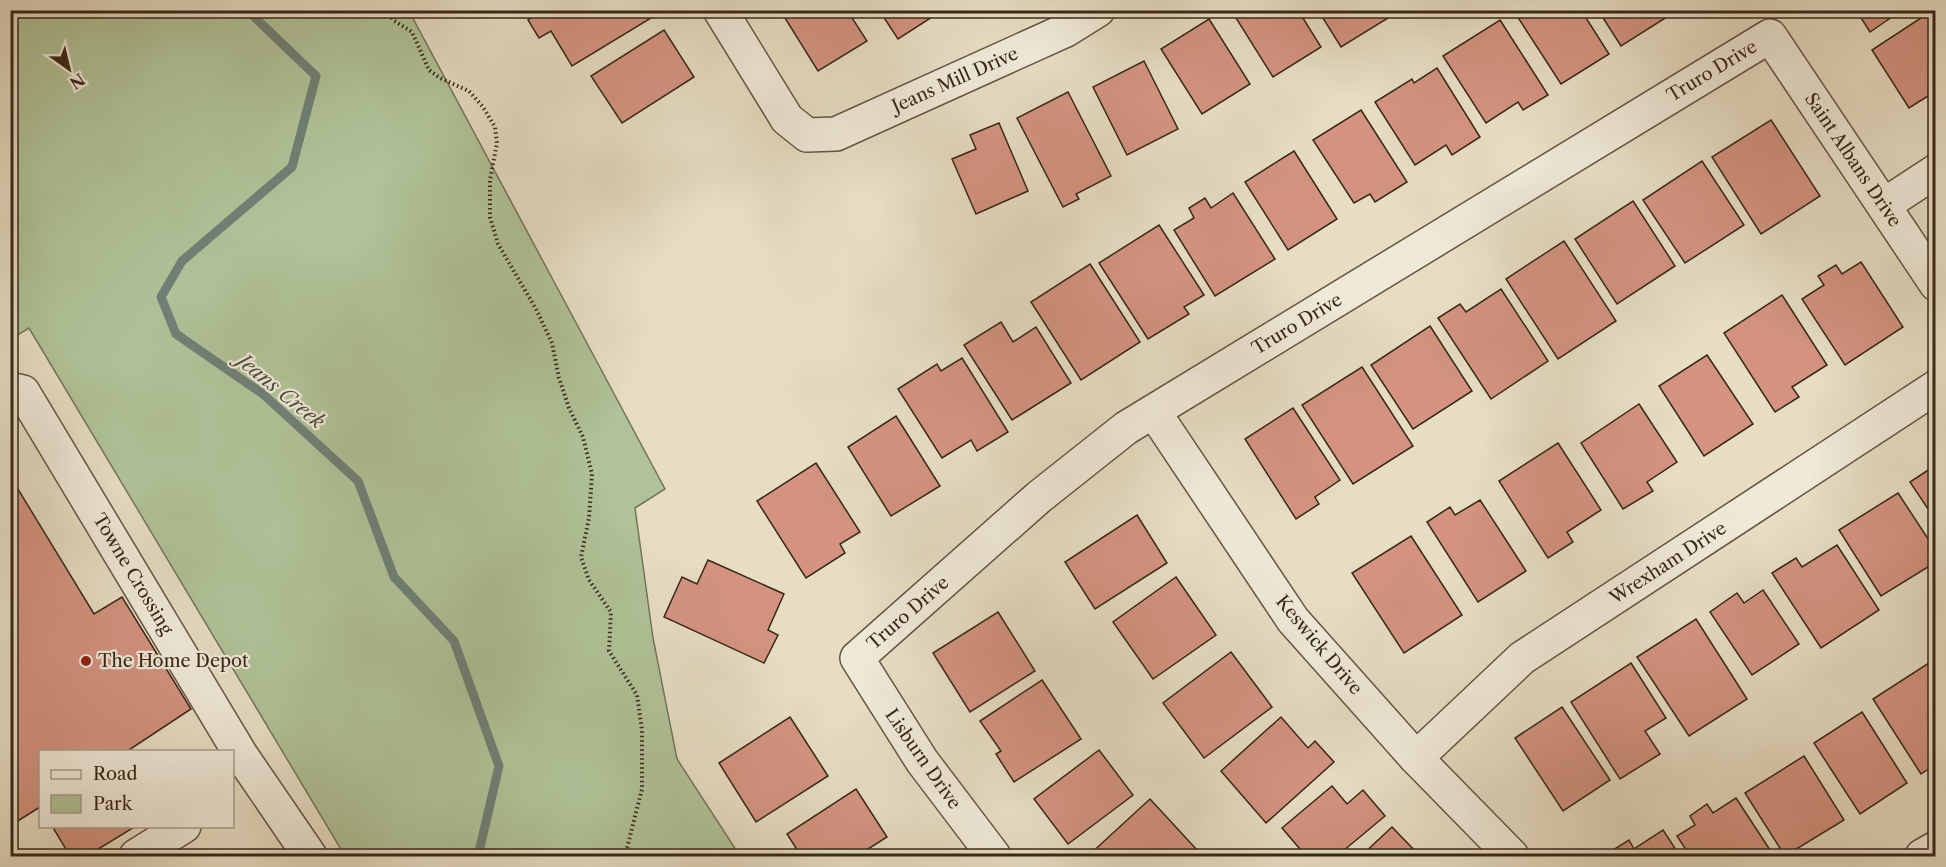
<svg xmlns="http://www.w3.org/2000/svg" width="1946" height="867" viewBox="0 0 1946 867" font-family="'Libre Caslon Text',serif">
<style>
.green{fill:#b0c298;stroke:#747558;stroke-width:1.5}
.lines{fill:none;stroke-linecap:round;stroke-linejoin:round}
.stream{stroke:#708076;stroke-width:9}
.building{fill:#d39380;stroke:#382818;stroke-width:1.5}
.minor-casing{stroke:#645543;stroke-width:36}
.path{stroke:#382818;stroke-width:4;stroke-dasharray:1.5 3;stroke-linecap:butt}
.minor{stroke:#efe9d8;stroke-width:33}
.poi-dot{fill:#8f2418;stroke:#efe9d8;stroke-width:2}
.labels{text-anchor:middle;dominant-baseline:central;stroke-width:4.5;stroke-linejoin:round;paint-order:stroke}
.street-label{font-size:18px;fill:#382818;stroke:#efe9d8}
.poi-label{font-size:18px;fill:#382818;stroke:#efe9d8;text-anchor:start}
.water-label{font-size:20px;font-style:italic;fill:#504d3f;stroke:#efe9d8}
</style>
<rect width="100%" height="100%" fill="#e6ddc3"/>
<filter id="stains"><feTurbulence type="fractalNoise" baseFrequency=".00333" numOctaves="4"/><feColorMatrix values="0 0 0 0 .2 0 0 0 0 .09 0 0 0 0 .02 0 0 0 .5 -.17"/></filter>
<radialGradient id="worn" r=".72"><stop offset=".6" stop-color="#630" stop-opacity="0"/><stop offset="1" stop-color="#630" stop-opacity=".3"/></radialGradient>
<path class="green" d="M10,11H409L665,489L635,508L653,638L677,759L740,856H345L29,328L11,339Z"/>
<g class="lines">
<path class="stream" d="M247,10L316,76L292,167L182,261L161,297L176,334L263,394L358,481L394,577L454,641L499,766L478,856"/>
</g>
<g class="building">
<path d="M543,10H646L651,18L572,66L551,31L539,38L528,20Z"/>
<path d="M780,10H847L867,41L818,71Z"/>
<path d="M879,10H943L898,39Z"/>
<path d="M1231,10H1298L1321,47L1273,77Z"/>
<path d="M1318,10H1383L1388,18L1341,47Z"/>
<path d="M1526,10H1581L1609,54L1561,84L1517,16Z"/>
<path d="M1598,10H1678L1621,46Z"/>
<path d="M1856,10H1902L1870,32Z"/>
<path d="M1933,10H1936V91L1909,108L1872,50Z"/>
<path d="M1209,19L1250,84L1202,114L1161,49Z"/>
<path d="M1500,20L1548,95L1523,110L1518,102L1486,123L1443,56Z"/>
<path d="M664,30L694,77L622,123L591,76Z"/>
<path d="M1144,61L1178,129L1127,155L1093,87Z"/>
<path d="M1437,68L1480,137L1452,155L1446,145L1415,165L1375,102L1412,79L1414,83Z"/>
<path d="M1068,92L1111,176L1076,194L1079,199L1063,207L1017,118Z"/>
<path d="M1361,110L1407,182L1375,202L1370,194L1354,203L1313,140Z"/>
<path d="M1771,120L1820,196L1761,234L1712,157Z"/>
<path d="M999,123L1028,191L976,214L952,159L976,149L970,135Z"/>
<path d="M1294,151L1337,219L1288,250L1245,182Z"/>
<path d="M1702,161L1744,225L1685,263L1643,200Z"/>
<path d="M1233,193L1275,259L1215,296L1174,230L1194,218L1189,208L1205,198L1211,208Z"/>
<path d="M1633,201L1675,266L1617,304L1575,239Z"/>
<path d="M1159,225L1204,295L1184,307L1189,314L1148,339L1099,263Z"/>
<path d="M1564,241L1616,321L1558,359L1506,279Z"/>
<path d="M1861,262L1903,327L1845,365L1802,299L1824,285L1818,276L1836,265L1842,274Z"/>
<path d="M1090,264L1140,342L1081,380L1031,302Z"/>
<path d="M1501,289L1548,361L1491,399L1438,318L1460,304L1466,312Z"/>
<path d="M1782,295L1827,365L1792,387L1799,397L1775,412L1724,333Z"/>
<path d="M1001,322L1013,342L1036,327L1071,383L1012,420L964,345Z"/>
<path d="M1430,326L1472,391L1413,429L1371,365Z"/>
<path d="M1707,355L1753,424L1704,456L1659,386Z"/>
<path d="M962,358L1008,432L977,451L971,440L942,458L898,389L937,364L941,371Z"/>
<path d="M1362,367L1413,446L1353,484L1302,405Z"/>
<path d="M1639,404L1677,462L1647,482L1653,491L1623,509L1581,443Z"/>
<path d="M1293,408L1340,480L1315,497L1319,504L1296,519L1245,439Z"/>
<path d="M896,416L940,486L891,516L848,447Z"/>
<path d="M1558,443L1601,510L1567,532L1573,542L1548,558L1499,481Z"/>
<path d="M816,463L860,532L840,544L845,553L806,578L757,501Z"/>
<path d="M1936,465V521L1910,482Z"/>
<path d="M10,476L94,614L122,597L191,709L126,752H40V807L10,826Z"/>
<path d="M1898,493L1936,551V562L1881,596L1839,530Z"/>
<path d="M1480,500L1526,571L1478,602L1427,522L1450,507L1455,515Z"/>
<path d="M1137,515L1167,563L1095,609L1065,562Z"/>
<path d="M1411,536L1462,615L1404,653L1352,573Z"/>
<path d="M1837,545L1879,610L1821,648L1772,573L1796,558L1802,567Z"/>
<path d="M708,560L784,594L768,630L778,635L764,663L664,617L682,577L697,584Z"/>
<path d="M1176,577L1216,635L1153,679L1113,622Z"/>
<path d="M1763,590L1799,644L1752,675L1710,612L1737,593L1744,603Z"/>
<path d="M998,612L1035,671L970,712L933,653Z"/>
<path d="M1696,619L1747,699L1689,736L1637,657Z"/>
<path d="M1231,652L1272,707L1204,758L1163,703Z"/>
<path d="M1932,661L1936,666V764L1921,774L1873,699Z"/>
<path d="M1631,663L1666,718L1645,731L1660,754L1620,779L1571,702Z"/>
<path d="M1042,680L1081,739L1014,782L996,754L1001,751L980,721Z"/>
<path d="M1562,707L1610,780L1563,811L1515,738Z"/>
<path d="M1862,712L1907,783L1860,814L1814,743Z"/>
<path d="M790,717L828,776L756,822L719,763Z"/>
<path d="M1281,717L1308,748L1315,741L1334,762L1266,823L1221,771Z"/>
<path d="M1099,750L1133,795L1068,844L1034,799Z"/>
<path d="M1804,756L1844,820L1785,856L1745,793Z"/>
<path d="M1332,786L1347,804L1363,790L1385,816L1337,856H1306L1282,828Z"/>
<path d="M856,789L887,837L857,856H801L787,834Z"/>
<path d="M1736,798L1774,856H1690L1677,836L1695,825L1690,816L1707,804L1713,813Z"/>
<path d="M1150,799L1197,850L1190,856H1088Z"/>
<path d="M52,826H136L87,856H70Z"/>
<path d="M1392,827L1420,856H1361Z"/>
<path d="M1663,830L1680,856H1617L1613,850L1629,840L1634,849Z"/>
</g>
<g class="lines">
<defs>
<g id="minor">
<path d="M720,10L787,119L807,135L836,134L1066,30L1098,10"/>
<path d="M1884,205L1936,171"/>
<path d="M10,389L23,392L241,755L310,856"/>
<path d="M1154,412L1293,620L1416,758L1512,856"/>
<path d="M1416,758L1522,658L1936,387"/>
<path d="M136,856L184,826"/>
<path d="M994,856L922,761L857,658L1039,497L1126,428L1770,36L1936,284"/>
<path d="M1922,856L1936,848"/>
</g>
</defs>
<use href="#minor" class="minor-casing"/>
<path class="path" d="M387,10L393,20L412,32L429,70L440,78L469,91L483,107L495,127L497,143L490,180V217L498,244L536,309L552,343L559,378L569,408L583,437L592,474L589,518L581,557L589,580L611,612L609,651L637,695L642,730V789L625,856"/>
<use href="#minor" class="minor"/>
</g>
<circle class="poi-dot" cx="86" cy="661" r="6"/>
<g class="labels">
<g class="street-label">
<text transform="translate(1712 71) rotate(-31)">Truro Drive</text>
<text transform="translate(955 80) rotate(-24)">Jeans Mill Drive</text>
<text transform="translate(1853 160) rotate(56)">Saint Albans Drive</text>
<text transform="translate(1297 324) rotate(-31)">Truro Drive</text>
<text transform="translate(1668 563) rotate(-33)">Wrexham Drive</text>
<text transform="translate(133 574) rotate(59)">Towne Crossing</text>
<text transform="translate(908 613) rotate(-41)">Truro Drive</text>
<text transform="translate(1319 645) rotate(50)">Keswick Drive</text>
<text transform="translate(923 759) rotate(55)">Lisburn Drive</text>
</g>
<g class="poi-label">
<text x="98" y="661">The Home Depot</text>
</g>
<g class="water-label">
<text transform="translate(281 391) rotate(39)">Jeans Creek</text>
</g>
</g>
<rect width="1946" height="867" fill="none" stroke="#e6ddc3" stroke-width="36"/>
<rect x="12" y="12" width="1922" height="843" fill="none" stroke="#382818" stroke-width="3"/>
<rect x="18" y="18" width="1910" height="831" fill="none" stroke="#382818" stroke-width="1.5"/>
<rect x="39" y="750" width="195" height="78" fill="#efe9d8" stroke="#a69c8b" stroke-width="1.5"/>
<rect x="51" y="770" width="30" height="9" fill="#efe9d8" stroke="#a69c8b" stroke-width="1.5"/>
<text x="93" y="780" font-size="18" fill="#382818">Road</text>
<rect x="51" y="795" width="30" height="18" fill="#b0c298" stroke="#a69c8b" stroke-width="1.5"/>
<text x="93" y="810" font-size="18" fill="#382818">Park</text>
<g transform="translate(69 69) rotate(146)" stroke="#efe9d8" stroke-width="4.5" paint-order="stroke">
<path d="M0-4.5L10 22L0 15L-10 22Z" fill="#382818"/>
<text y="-9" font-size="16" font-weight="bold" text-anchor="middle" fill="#382818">N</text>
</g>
<rect width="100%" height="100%" filter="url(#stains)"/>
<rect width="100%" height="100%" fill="url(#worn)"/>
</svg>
